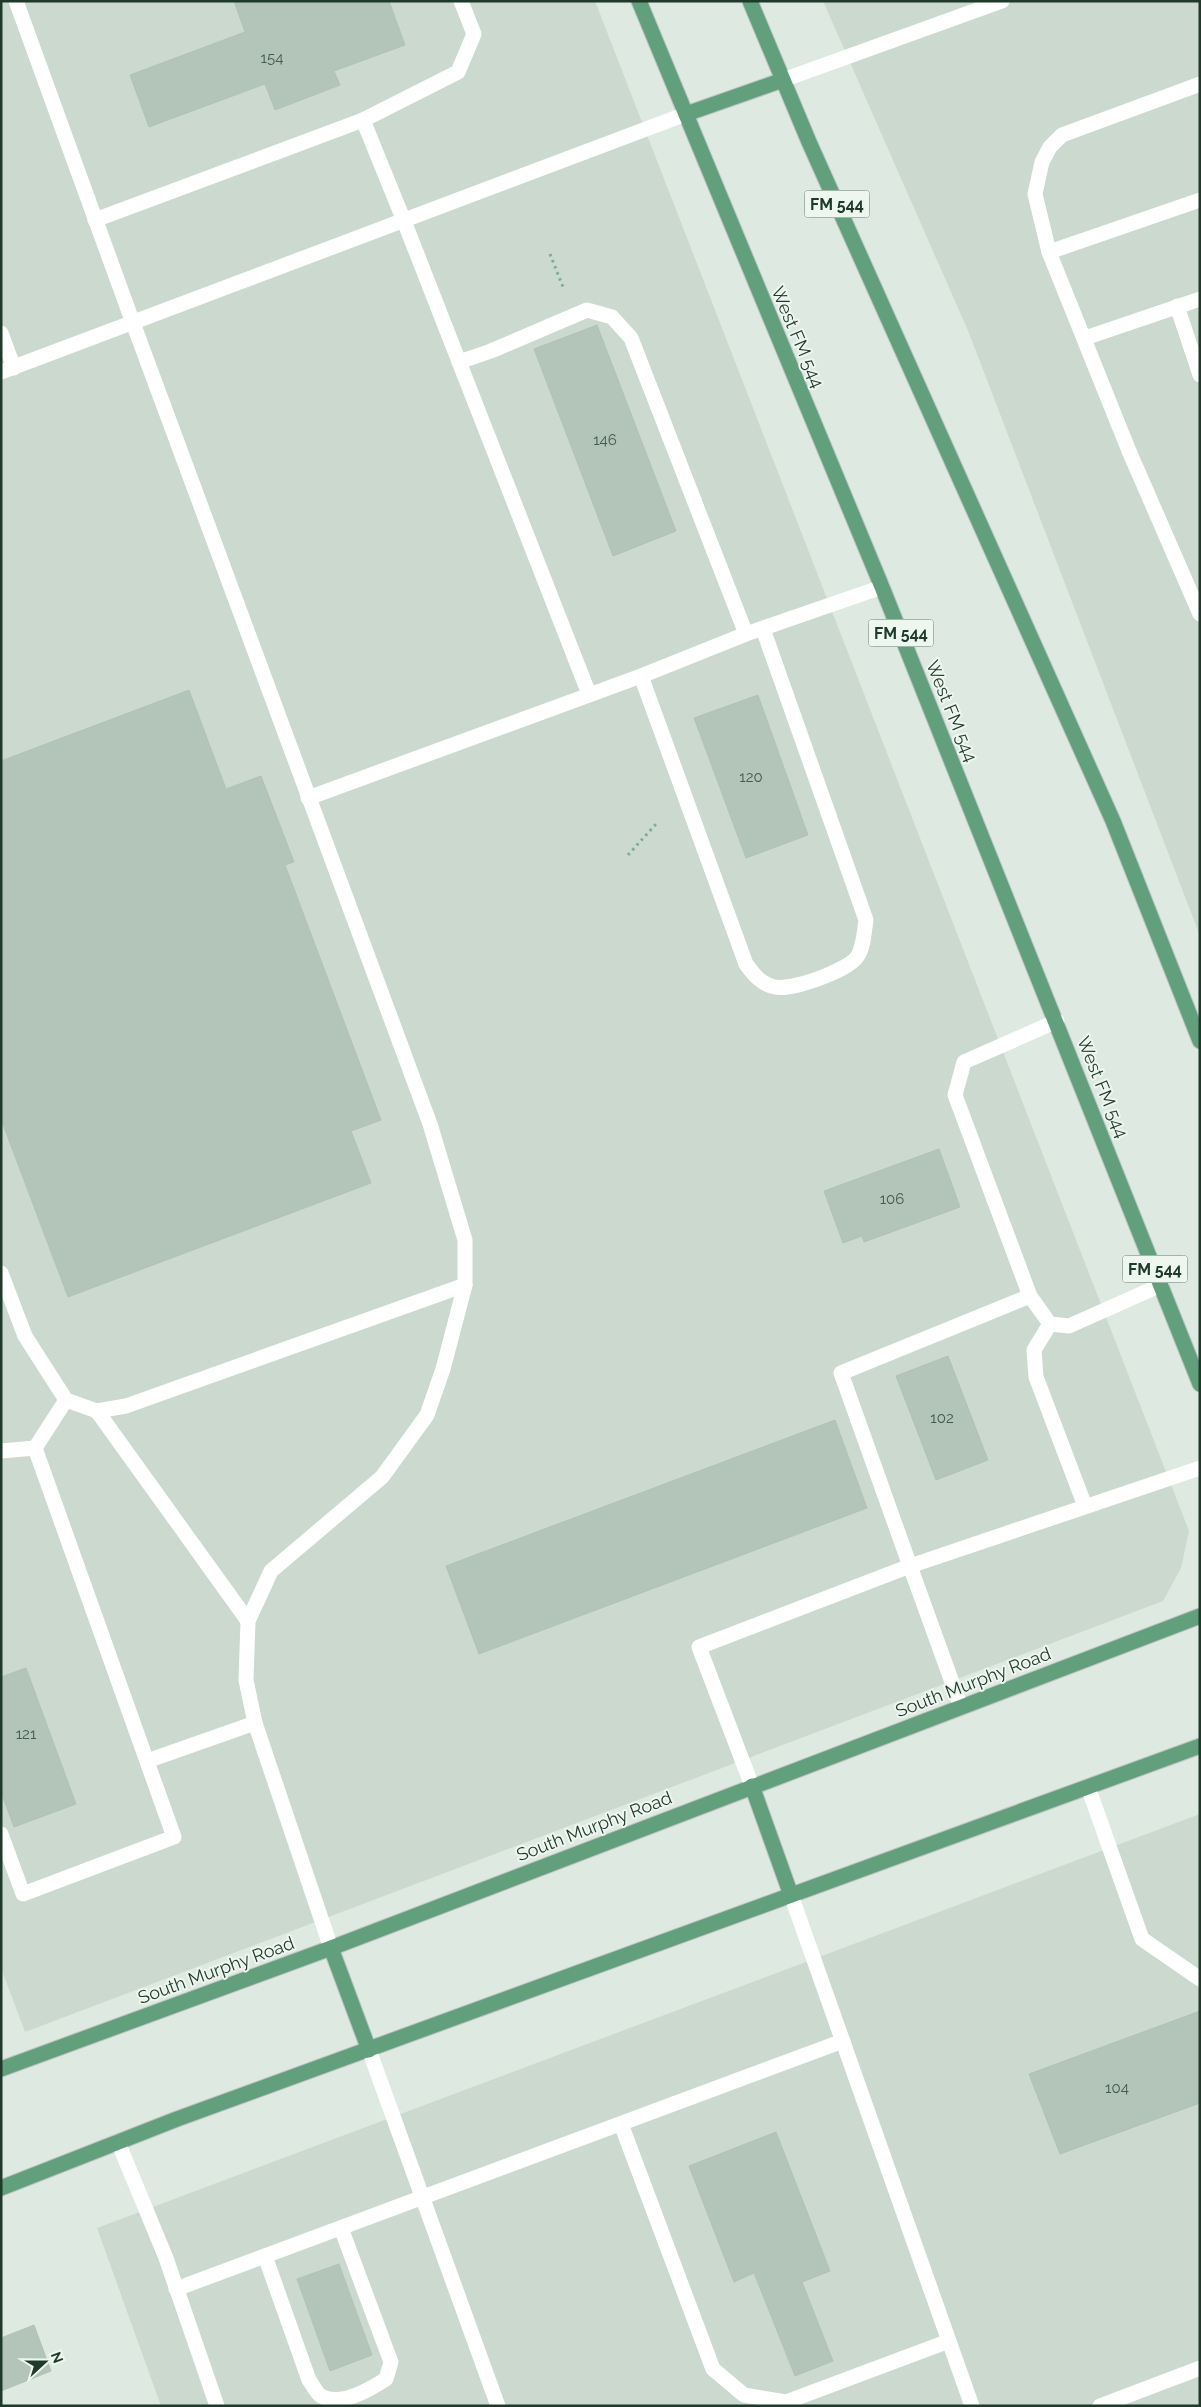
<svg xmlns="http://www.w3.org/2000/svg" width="1201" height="2407" viewBox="0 0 1201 2407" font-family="Raleway,sans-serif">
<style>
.built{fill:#ccd9cf}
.building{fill:#b3c4b9;stroke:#b0c3b6}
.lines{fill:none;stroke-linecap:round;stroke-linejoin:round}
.major-casing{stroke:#bcc4bf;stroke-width:17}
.path{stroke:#7ead90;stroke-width:3;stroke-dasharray:2.5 4;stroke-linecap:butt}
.minor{stroke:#fff;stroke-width:15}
.major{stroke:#629f7d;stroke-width:15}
.labels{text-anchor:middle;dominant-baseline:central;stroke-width:4;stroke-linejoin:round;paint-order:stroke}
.number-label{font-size:15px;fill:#445c4e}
.shield{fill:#eef6f0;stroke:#5d7265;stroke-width:1}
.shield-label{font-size:16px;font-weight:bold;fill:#1f392a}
.street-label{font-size:18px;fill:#1f392a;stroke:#eef6f0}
</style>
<rect width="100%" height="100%" fill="#dee9e1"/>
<g class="built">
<path d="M1,1H595L1189,1531L1181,1568L1163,1601L25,2032L1,1968Z"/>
<path d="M823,1H1200V936L969,333Z"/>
<path d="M1200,1814V2406H161L97,2228Z"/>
</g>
<g class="building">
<path d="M234,1H389L405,45L334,71L340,85L275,110L265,84L149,127L130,75L245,32Z"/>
<path d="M597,325L676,531L613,556L534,349Z"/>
<path d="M189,690L226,789L261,776L294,862L285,865L381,1120L351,1131L371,1183L68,1297L1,1119V761Z"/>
<path d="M758,695L808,835L746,858L694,718Z"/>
<path d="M939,1149L960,1207L864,1242L862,1236L843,1243L824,1191Z"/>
<path d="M948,1356L988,1460L936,1480L896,1376Z"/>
<path d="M835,1420L867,1508L479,1654L446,1566Z"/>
<path d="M26,1668L76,1804L14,1827L1,1792V1677Z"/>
<path d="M1200,2011V2103L1060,2154L1029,2074Z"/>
<path d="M776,2132L830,2271L802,2282L833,2361L795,2376L754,2273L734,2282L689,2166Z"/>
<path d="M339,2264L372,2355L330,2371L297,2279Z"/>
<path d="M34,2325L51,2371L1,2391V2338Z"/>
</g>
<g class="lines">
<defs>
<g id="major">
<path d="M639,1L882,587L1200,1384"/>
<path d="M750,1L809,142L1113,821L1200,1041"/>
<path d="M686,114L783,80"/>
<path d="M752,1786L791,1895"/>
<path d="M331,1948L369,2050"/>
<path d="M1,2069L331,1948L1200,1616"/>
<path d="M1,2188L177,2119L1200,1746"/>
</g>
</defs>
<use href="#major" class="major-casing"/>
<g class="path">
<path d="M550,254L563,287"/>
<path d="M628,855L657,823"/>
</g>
<g class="minor">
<path d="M16,1L133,323L430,1124L465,1240V1285L443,1369L427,1415L382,1477L271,1571L248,1621L246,1680L255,1723L331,1948"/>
<path d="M783,80L1002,1"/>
<path d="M1200,84L1062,135L1050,147L1042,162L1035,194L1049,252L1129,451L1200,614"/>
<path d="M363,120L404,221L589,694"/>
<path d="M95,220L363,120L458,72L474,34L461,1"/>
<path d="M1049,252L1200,200"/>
<path d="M1177,306L1200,375"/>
<path d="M1,333L14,368"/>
<path d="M1085,338L1200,299"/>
<path d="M459,362L491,351L587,310L612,317L631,338L746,634"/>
<path d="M1,372L686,114"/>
<path d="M641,676L746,964C754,975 761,984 775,987C791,991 847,971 857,957C864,947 864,932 866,920L763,629"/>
<path d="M308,798L641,676L746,634L882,587"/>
<path d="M1057,1021L964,1062L955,1095L1030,1296L1050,1324L1069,1326L1161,1285"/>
<path d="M1,1273L25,1336L66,1400L97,1411L126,1406L465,1285"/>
<path d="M1030,1296L841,1373L910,1566L1200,1468"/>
<path d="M1050,1324L1034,1350L1036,1377L1085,1506"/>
<path d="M97,1411L248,1621"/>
<path d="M1,1451L35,1448"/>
<path d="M147,1761L255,1723"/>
<path d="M752,1786L699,1647L910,1566L961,1707"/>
<path d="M1088,1787L1142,1939L1200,1979"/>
<path d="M1,1834L23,1894L174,1837L35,1448L66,1400"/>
<path d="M791,1895L972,2406"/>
<path d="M369,2050L498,2406"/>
<path d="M621,2124L713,2369L744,2395L786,2402L949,2341"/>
<path d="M118,2142L166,2258L217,2406"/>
<path d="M265,2256L309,2380C313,2385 316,2393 321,2396C340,2407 369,2390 386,2379L391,2362L341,2228"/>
<path d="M176,2289L843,2041"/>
<path d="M1100,2406L1200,2368"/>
</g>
<use href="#major" class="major"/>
</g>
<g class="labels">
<g class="number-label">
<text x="272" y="58">154</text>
<text x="605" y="440">146</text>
<text x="751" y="777">120</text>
<text x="892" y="1199">106</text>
<text x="942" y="1418">102</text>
<text x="26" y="1734">121</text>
<text x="1117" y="2088">104</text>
</g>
<g class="shield">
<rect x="804.5" y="190.5" width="65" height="27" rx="4"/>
<rect x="868.5" y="619.5" width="65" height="27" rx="4"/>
<rect x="1122.5" y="1255.5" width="65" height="27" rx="4"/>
</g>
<g class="shield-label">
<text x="837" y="204">FM 544</text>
<text x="901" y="633">FM 544</text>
<text x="1155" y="1269">FM 544</text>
</g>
<g class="street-label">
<text transform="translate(798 337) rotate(67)">West FM 544</text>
<text transform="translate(952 711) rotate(68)">West FM 544</text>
<text transform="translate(1103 1087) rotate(68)">West FM 544</text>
<text transform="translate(973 1682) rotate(-21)">South Murphy Road</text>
<text transform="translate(594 1826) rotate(-21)">South Murphy Road</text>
<text transform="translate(216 1970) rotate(-20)">South Murphy Road</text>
</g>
</g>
<rect width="1201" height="2407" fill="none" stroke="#1f392a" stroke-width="5"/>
<g transform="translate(45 2362) rotate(69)" stroke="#eef6f0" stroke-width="4" paint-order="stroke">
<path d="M0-4L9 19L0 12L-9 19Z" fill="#1f392a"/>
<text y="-8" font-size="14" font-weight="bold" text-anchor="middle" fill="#1f392a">N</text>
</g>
</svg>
